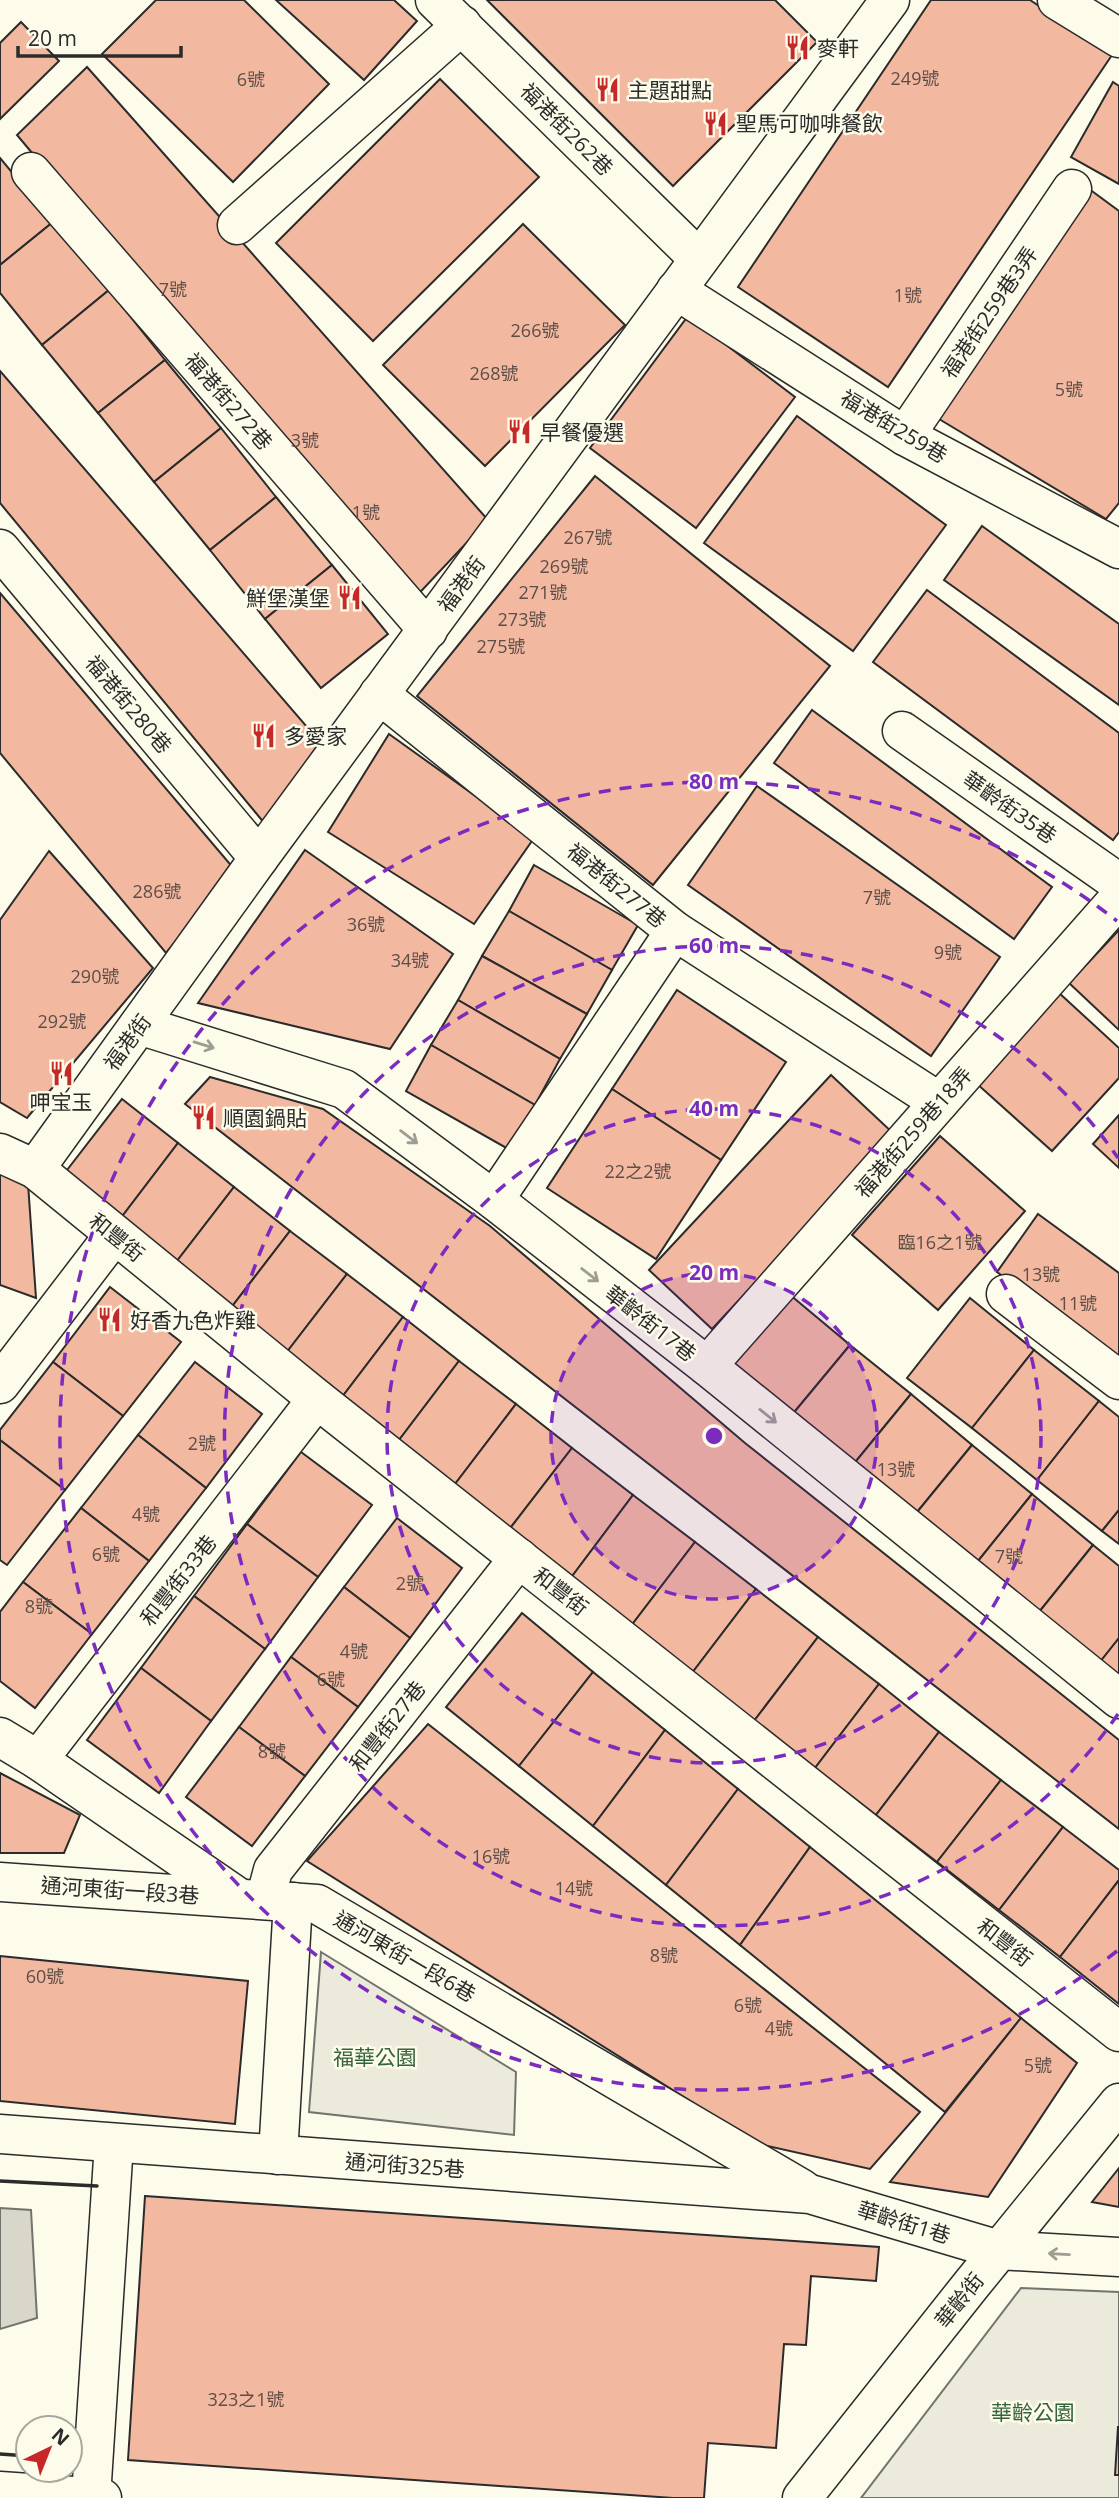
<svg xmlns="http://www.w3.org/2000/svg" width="1119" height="2498" viewBox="0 0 1119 2498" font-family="'Open Sans','Noto Sans TC',sans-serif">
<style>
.green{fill:#ecebdb;stroke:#74746e;stroke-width:2}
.water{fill:#d8d7c9;stroke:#74746e;stroke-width:2}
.building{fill:#f2b8a0;stroke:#2b2b2b;stroke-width:2}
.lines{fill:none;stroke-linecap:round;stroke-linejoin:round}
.minor-casing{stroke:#2b2b2b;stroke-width:41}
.minor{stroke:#fdfbea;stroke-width:38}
.wall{stroke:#2b2b2b;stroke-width:3.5}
.oneway{stroke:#9e9d94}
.ring{fill:none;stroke:#7b2cbf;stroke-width:3.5;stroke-dasharray:12 9}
.labels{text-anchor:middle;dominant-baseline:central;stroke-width:5;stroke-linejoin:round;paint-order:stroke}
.number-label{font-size:18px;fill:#5d4e48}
.poi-label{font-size:21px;fill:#2b2b2b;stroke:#fdfbea;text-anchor:start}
.street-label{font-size:21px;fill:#2b2b2b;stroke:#fdfbea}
.park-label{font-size:21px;fill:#34623c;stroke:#fdfbea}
.centre{fill:#7b2cbf;stroke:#fdfbea;stroke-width:3.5}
.ring-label{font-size:21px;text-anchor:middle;font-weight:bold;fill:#7b2cbf;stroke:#fdfbea;stroke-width:5;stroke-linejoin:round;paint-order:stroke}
</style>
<rect width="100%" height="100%" fill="#fdfbea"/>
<g class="green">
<path d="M321,1952L516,2072L514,2135L309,2112Z"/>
<path d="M1021,2288L1119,2292V2498H861Z"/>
</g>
<path class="water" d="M0,2208L31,2210L37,2318L0,2329Z"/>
<g class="building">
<path d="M156,0H244L329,84L233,182L102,54Z"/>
<path d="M276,0H394L417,21L364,80Z"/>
<path d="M487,0H775L817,42L673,186Z"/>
<path d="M931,0H1030L1112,55L888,387L738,287Z"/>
<path d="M21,22L59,61L0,119V43Z"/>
<path d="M87,67L488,520L410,603L17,135Z"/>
<path d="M440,79L539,177L373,341L276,243Z"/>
<path d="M1113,82L1119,86V184L1071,157Z"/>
<path d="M0,158L53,222L0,265Z"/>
<path d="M1081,183L1119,211V503L1106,519L939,419Z"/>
<path d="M53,222L109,290L42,345L0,293V265Z"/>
<path d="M523,224L625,325L485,466L383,365Z"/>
<path d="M109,290L165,360L98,413L42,345Z"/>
<path d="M688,316L795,397L696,528L590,448Z"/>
<path d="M165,360L221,428L154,482L98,413Z"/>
<path d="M0,371L320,742L265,824L0,503Z"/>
<path d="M797,416L946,525L853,651L704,543Z"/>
<path d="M221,428L276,497L210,550L154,482Z"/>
<path d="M595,476L830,666L653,885L417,696Z"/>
<path d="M276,497L332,565L265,619L210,550Z"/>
<path d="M982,526L1119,624V705L944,580Z"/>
<path d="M332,565L388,634L321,688L265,619Z"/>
<path d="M927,590L1119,733V832L1113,840L873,662Z"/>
<path d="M0,593L235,870L166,953L0,753Z"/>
<path d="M812,710L1052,887L1014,939L774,763Z"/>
<path d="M389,734L534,838L474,924L328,832Z"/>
<path d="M757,786L1000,957L931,1056L688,885Z"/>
<path d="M305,850L453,954L390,1049L198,1003Z"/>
<path d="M49,851L153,968L27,1118L0,1102V920Z"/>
<path d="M534,865L638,925L612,970L509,911Z"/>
<path d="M509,911L612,970L587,1014L482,956Z"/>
<path d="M1119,930V1030L1069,983Z"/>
<path d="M482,956L587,1014L560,1059L458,1000Z"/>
<path d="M677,990L786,1062L721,1160L612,1089Z"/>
<path d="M1058,992L1119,1048V1078L1052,1151L976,1083Z"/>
<path d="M458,1000L560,1059L535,1105L431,1045Z"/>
<path d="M431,1045L535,1105L510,1150L406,1091Z"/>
<path d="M831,1075L894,1134L712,1329L649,1270Z"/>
<path d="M210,1077L323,1109L490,1226L745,1443L1119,1740V1829L185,1104Z"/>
<path d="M612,1089L721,1160L656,1259L547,1188Z"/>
<path d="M122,1099L178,1143L114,1227L57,1183Z"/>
<path d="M1119,1115V1168L1093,1144Z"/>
<path d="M940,1136L1025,1211L938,1310L852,1235Z"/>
<path d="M178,1143L234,1187L170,1270L114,1227Z"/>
<path d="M0,1162L27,1169L36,1298L0,1285Z"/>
<path d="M234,1187L290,1231L227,1313L170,1270Z"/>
<path d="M1038,1214L1119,1273V1361L997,1272Z"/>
<path d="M290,1231L347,1274L283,1357L227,1313Z"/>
<path d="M347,1274L403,1317L339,1401L283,1357Z"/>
<path d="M110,1287L181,1342L123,1416L53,1362Z"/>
<path d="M789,1294L850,1345L791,1416L730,1366Z"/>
<path d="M970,1298L1034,1350L972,1428L907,1378Z"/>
<path d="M403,1317L459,1361L396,1444L339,1401Z"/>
<path d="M850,1345L911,1394L852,1466L791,1416Z"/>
<path d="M1034,1350L1099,1401L1037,1480L972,1428Z"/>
<path d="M459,1361L516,1404L452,1488L396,1444Z"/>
<path d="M53,1362L123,1416L65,1490L0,1440V1430Z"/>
<path d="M195,1362L262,1414L206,1488L138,1435Z"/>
<path d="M911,1394L972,1445L913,1517L852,1466Z"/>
<path d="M1099,1401L1119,1417V1510L1102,1531L1037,1480Z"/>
<path d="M516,1404L572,1448L508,1531L452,1488Z"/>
<path d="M138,1435L206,1488L149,1561L81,1508Z"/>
<path d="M0,1440L65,1490L7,1565L0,1560Z"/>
<path d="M972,1445L1032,1494L974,1566L913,1517Z"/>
<path d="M572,1448L633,1495L570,1579L508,1531Z"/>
<path d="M301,1452L372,1505L318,1577L247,1524Z"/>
<path d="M1032,1494L1093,1545L1035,1617L974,1566Z"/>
<path d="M633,1495L695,1542L631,1626L570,1579Z"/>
<path d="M81,1508L149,1561L92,1634L23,1582Z"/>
<path d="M1119,1510V1544L1102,1531Z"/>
<path d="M397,1518L462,1568L410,1638L344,1587Z"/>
<path d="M247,1524L318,1577L265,1649L194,1596Z"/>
<path d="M695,1542L756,1589L692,1673L631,1626Z"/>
<path d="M1093,1545L1119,1566V1638L1096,1667L1035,1617Z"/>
<path d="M23,1582L92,1634L35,1708L0,1681V1612Z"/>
<path d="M344,1587L410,1638L358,1707L291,1657Z"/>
<path d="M756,1589L818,1637L754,1721L692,1673Z"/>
<path d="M194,1596L265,1649L211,1721L141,1668Z"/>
<path d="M522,1613L593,1672L519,1766L446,1707Z"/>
<path d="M818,1637L879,1684L815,1768L754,1721Z"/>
<path d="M1119,1638V1685L1096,1667Z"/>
<path d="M291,1657L358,1707L305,1776L239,1727Z"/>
<path d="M141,1668L211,1721L159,1793L87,1740Z"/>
<path d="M593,1672L665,1730L593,1826L519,1766Z"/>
<path d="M879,1684L939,1732L876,1815L815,1768Z"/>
<path d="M428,1724L920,2112L870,2169L759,2144L307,1861Z"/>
<path d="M239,1727L305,1776L252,1846L186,1797Z"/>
<path d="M665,1730L738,1789L666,1885L593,1826Z"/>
<path d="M939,1732L1001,1780L937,1862L876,1815Z"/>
<path d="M0,1773L80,1815L64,1853H0Z"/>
<path d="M1001,1780L1063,1827L999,1910L937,1862Z"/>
<path d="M738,1789L810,1847L740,1945L666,1885Z"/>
<path d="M1063,1827L1119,1870V1880L1060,1957L999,1910Z"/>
<path d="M810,1847L1021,2018L945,2112L740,1945Z"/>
<path d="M1119,1880V2004L1060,1957Z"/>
<path d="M0,1956L248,1981L235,2124L0,2101Z"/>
<path d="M1021,2018L1077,2063L988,2197L890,2182Z"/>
<path d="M1119,2168V2207L1092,2202Z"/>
<path d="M145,2196L879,2247L876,2281L811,2276L806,2345L784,2344L776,2448L708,2443L704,2498H673L128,2460Z"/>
<path d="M1118,2427H1119V2475H1115Z"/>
</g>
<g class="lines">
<defs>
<g id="minor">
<path d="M435,0L699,259"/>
<path d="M1057,0L1119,38"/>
<path d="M31,172L428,630"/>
<path d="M237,225L462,25"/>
<path d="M676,290L905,436L1119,549"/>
<path d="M905,436L1072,189"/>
<path d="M0,549L259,858"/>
<path d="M379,694L675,931L939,1102"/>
<path d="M902,731L1119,883"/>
<path d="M139,1025L344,1089L494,1200L707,1366L1119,1699"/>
<path d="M0,1153L35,1169L317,1399L1119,2032"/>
<path d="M35,1169L259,858L890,0"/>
<path d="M494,1200L675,931"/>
<path d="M1006,1294L1119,1380"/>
<path d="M707,1366L1119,898"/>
<path d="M0,1384L114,1235"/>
<path d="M0,1737L38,1760L239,1898"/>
<path d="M38,1760L317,1399"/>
<path d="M0,1882L317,1904L802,2189"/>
<path d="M265,1900L273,1870L519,1558"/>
<path d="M0,2134L810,2194L999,2250L1119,2257"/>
<path d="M278,2155L293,1902"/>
<path d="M0,2491L102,2498"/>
<path d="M91,2497L114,2143"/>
<path d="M802,2498L971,2285L1119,2103"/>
</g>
</defs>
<use href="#minor" class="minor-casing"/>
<use href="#minor" class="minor"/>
<g class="wall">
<path d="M0,2181L97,2186"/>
<path d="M0,2454L28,2456"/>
</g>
</g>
<defs><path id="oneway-shaft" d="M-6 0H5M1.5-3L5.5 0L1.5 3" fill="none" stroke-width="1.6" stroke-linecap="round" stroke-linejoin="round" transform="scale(1.75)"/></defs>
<g class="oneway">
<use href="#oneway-shaft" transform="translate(204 1045) rotate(17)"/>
<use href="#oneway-shaft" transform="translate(409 1137) rotate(37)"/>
<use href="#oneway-shaft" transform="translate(590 1275) rotate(38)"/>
<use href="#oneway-shaft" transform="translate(768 1416) rotate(39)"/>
<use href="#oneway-shaft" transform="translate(1059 2254) rotate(-177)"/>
</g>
<circle cx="714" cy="1436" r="163" fill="#7b2cbf" fill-opacity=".12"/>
<g class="ring">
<circle cx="714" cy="1436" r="163"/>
<circle cx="714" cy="1436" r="327"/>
<path d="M1118 1714A490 490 0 1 1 1118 1158"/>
<path d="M1117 1951A654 654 0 1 1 1117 921"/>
</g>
<defs>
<symbol id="restaurant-bare" viewBox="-9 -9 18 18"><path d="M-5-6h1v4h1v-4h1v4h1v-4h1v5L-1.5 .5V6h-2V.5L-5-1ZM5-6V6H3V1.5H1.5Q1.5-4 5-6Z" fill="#c62828" stroke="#fdfbea" stroke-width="2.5" paint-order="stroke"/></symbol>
</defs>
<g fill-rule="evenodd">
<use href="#restaurant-bare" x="780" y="30" width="35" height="35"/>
<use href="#restaurant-bare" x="590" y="72" width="35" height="35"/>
<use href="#restaurant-bare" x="698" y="106" width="35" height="35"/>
<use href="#restaurant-bare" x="502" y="414" width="35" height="35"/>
<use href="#restaurant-bare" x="332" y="580" width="35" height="35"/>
<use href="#restaurant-bare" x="246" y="718" width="35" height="35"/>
<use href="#restaurant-bare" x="44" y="1056" width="35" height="35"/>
<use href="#restaurant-bare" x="186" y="1100" width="35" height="35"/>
<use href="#restaurant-bare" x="92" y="1302" width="35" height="35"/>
</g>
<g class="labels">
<g class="number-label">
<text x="915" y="78">249號</text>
<text x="251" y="79">6號</text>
<text x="173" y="289">7號</text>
<text x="908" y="295">1號</text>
<text x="535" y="330">266號</text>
<text x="494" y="373">268號</text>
<text x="1069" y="389">5號</text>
<text x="305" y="440">3號</text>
<text x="366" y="512">1號</text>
<text x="588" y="537">267號</text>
<text x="564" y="566">269號</text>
<text x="543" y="592">271號</text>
<text x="522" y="619">273號</text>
<text x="501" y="646">275號</text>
<text x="157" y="891">286號</text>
<text x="877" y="897">7號</text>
<text x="366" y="924">36號</text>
<text x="948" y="952">9號</text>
<text x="410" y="960">34號</text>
<text x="95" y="976">290號</text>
<text x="62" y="1021">292號</text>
<text x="638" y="1171">22之2號</text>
<text x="940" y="1242">臨16之1號</text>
<text x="1041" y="1274">13號</text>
<text x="1078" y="1303">11號</text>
<text x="202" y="1443">2號</text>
<text x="896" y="1469">13號</text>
<text x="146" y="1514">4號</text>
<text x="106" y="1554">6號</text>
<text x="1009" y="1556">7號</text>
<text x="410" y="1583">2號</text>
<text x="39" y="1606">8號</text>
<text x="354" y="1651">4號</text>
<text x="331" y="1679">6號</text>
<text x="272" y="1751">8號</text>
<text x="491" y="1856">16號</text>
<text x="574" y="1888">14號</text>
<text x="664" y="1955">8號</text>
<text x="45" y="1976">60號</text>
<text x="748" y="2005">6號</text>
<text x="779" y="2028">4號</text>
<text x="1038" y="2065">5號</text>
<text x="246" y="2399">323之1號</text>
</g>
<g class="poi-label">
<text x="817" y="48">麥軒</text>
<text x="628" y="90">主題甜點</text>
<text x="736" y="123">聖馬可咖啡餐飲</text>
<text x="540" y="432">早餐優選</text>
<text x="330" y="598" text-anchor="end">鮮堡漢堡</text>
<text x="284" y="736">多愛家</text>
<text x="61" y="1102" text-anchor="middle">呷宝玉</text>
<text x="223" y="1118">順園鍋貼</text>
<text x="130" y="1320">好香九色炸雞</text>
</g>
<g class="street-label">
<text transform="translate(567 129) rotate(45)">福港街262巷</text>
<text transform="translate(989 312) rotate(-56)">福港街259巷3弄</text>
<text transform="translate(229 401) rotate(49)">福港街272巷</text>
<text transform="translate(894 426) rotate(31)">福港街259巷</text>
<text transform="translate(461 584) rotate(-54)">福港街</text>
<text transform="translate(129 704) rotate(50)">福港街280巷</text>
<text transform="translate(1010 807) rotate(35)">華齡街35巷</text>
<text transform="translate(617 885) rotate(39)">福港街277巷</text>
<text transform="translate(127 1042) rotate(-54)">福港街</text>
<text transform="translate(913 1132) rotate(-49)">福港街259巷18弄</text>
<text transform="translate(117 1237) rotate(39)">和豐街</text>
<text transform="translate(651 1323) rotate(38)">華齡街17巷</text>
<text transform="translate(178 1580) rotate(-52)">和豐街33巷</text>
<text transform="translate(561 1591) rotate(38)">和豐街</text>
<text transform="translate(387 1726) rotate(-52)">和豐街27巷</text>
<text transform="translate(120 1890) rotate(4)">通河東街一段3巷</text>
<text transform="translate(1005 1942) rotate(38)">和豐街</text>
<text transform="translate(405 1956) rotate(30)">通河東街一段6巷</text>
<text transform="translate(405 2165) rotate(4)">通河街325巷</text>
<text transform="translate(904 2222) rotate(17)">華齡街1巷</text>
<text transform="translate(959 2300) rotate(-51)">華齡街</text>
</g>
<g class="park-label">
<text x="375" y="2057">福華公園</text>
<text x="1033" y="2412">華齡公園</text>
</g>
</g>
<circle cx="714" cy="1436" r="10" class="centre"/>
<g class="ring-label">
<text x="714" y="789">80 m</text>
<text x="714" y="953">60 m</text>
<text x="714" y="1116">40 m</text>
<text x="714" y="1280">20 m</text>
</g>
<g transform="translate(49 2449) rotate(43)"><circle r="33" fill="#fdfbea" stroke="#a9a89e" stroke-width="2"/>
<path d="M0-5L12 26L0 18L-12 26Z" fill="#c62828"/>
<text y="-10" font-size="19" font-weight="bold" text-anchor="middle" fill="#2b2b2b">N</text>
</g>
<path d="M18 46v10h163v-10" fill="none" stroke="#2b2b2b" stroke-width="3.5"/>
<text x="28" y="46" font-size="21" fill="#2b2b2b" stroke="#fdfbea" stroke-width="5" paint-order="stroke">20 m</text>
</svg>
